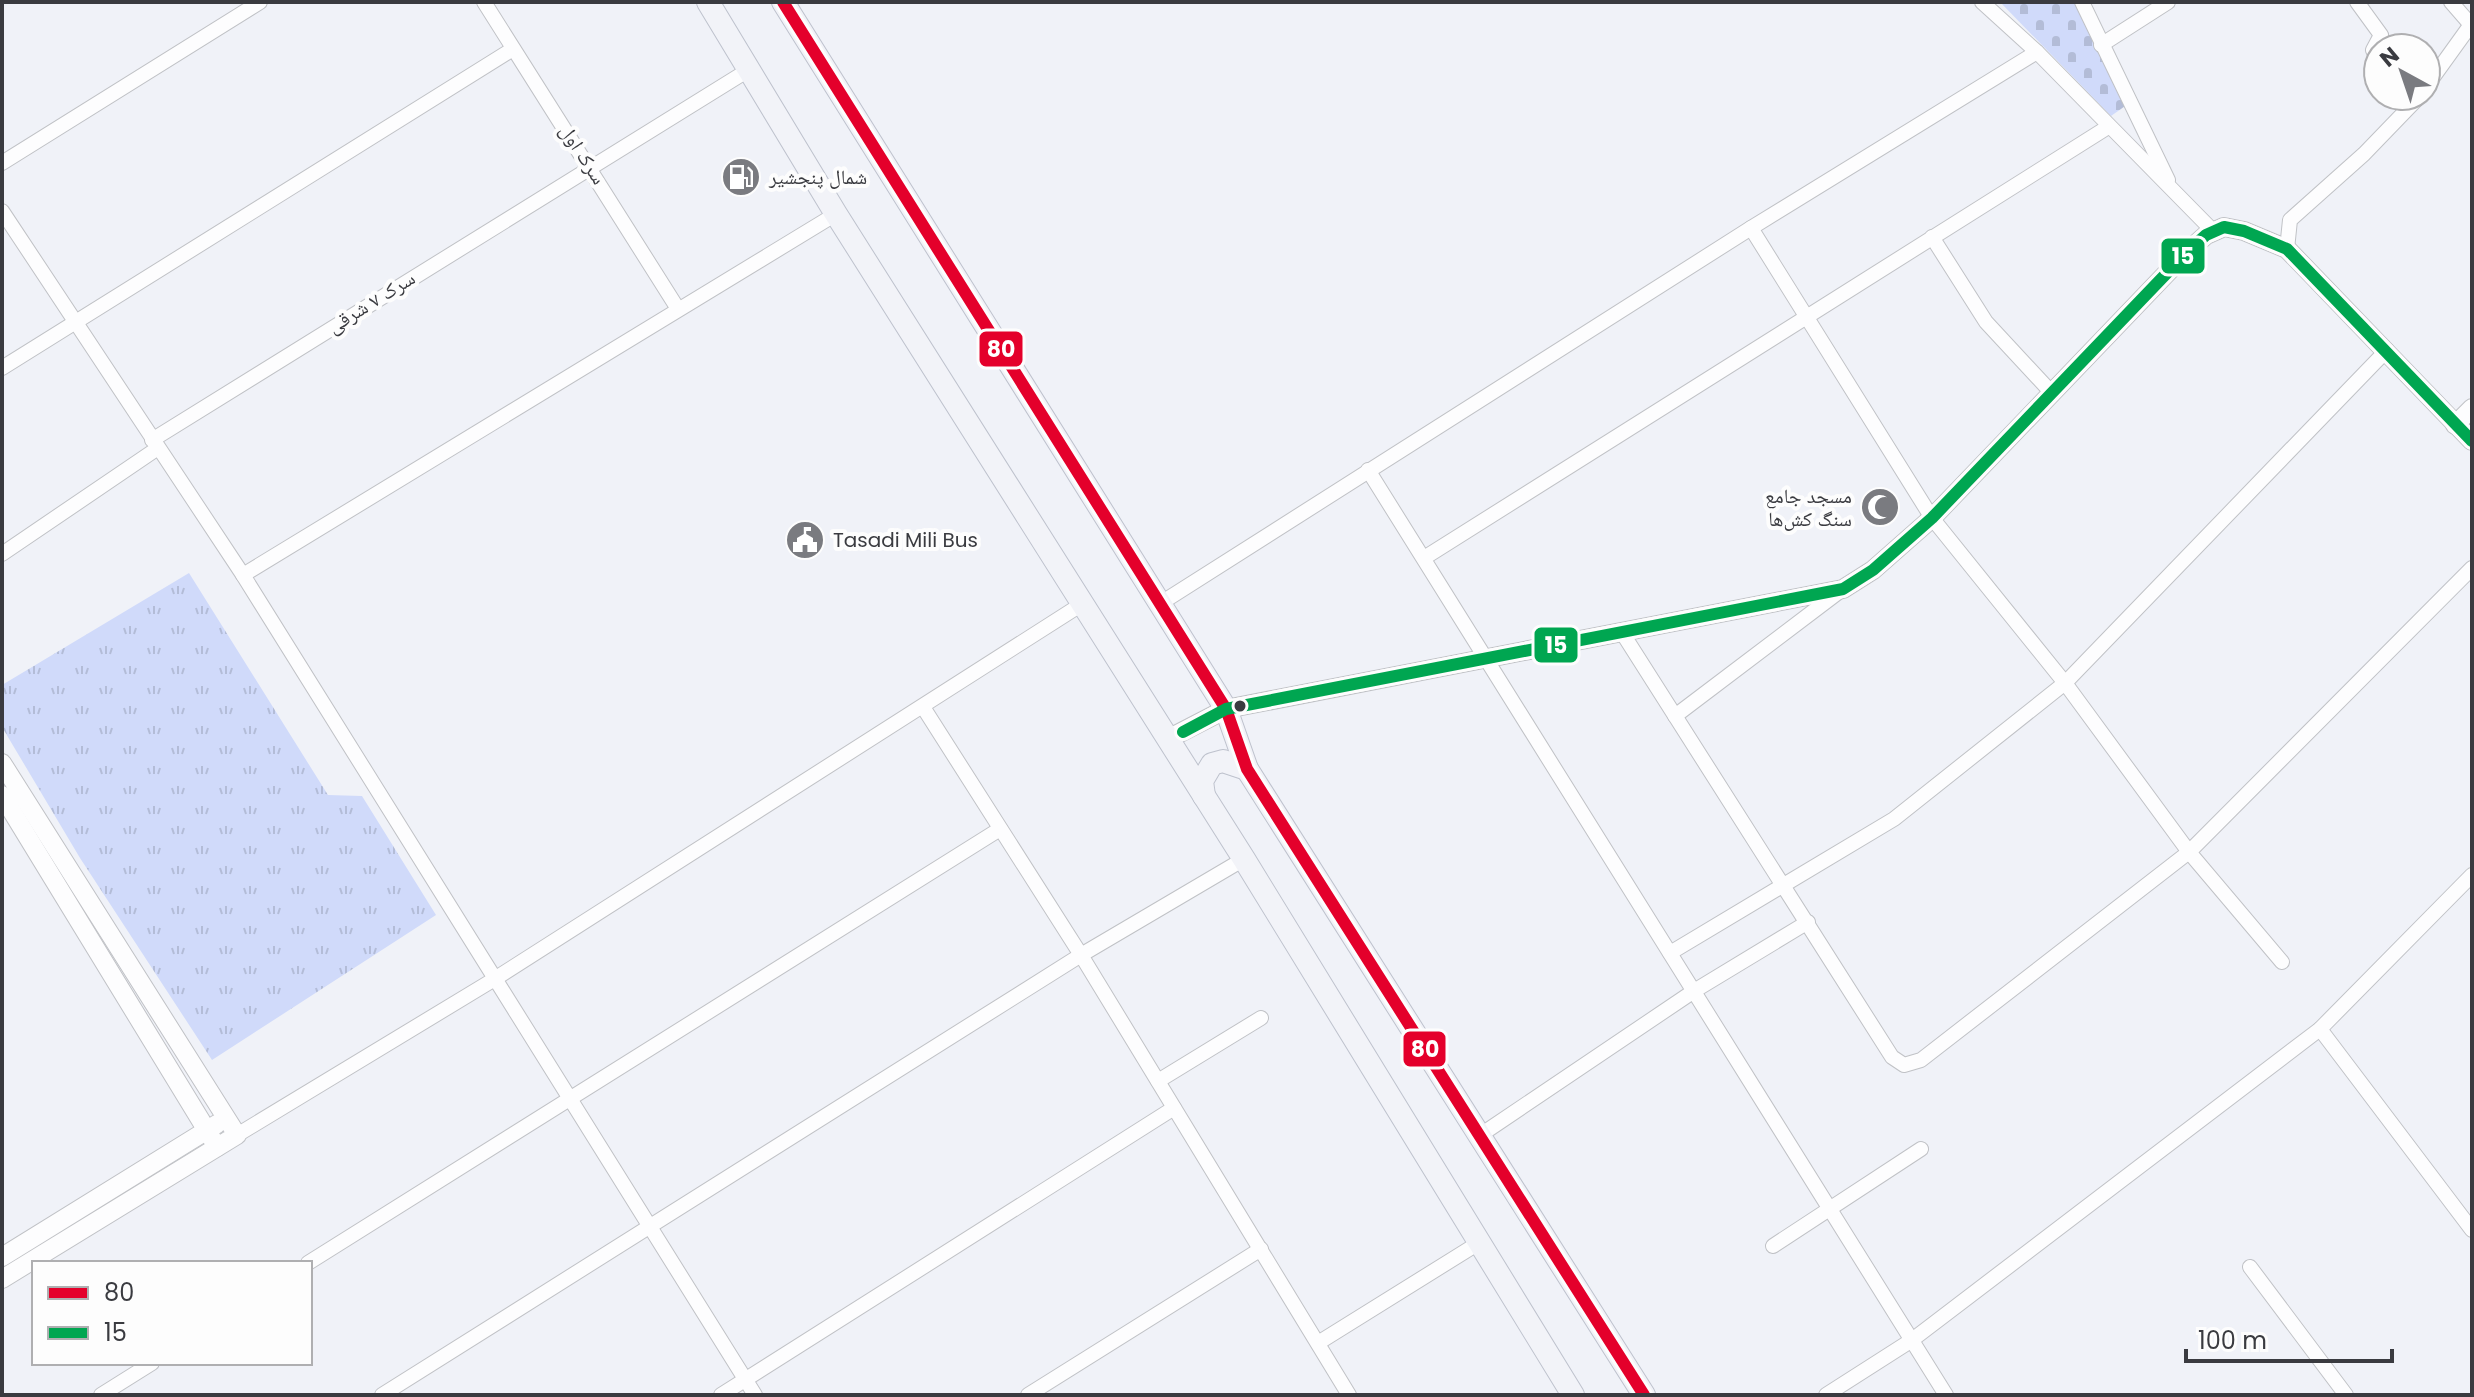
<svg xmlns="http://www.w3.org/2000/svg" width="2474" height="1397" viewBox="0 0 2474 1397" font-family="Poppins,'Noto Naskh Arabic',sans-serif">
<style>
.grass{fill:url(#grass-tufts)}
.cemetery{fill:url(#cemetery-stones)}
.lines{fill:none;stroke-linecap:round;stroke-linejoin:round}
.minor-casing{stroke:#c0c2c6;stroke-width:16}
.tertiary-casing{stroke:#c0c2c6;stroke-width:20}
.primary-casing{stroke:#bec2cd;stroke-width:24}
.minor{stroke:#fdfdfe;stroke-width:14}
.tertiary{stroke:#fdfdfe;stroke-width:18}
.primary{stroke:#f2f3f8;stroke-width:22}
.bus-1-casing{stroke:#fdfdfd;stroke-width:18}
.bus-2-casing{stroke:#fdfdfd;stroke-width:18}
.bus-1{stroke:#e4002b;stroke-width:12}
.bus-2{stroke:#00a651;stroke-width:12}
.bus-dot{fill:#3a3b40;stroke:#fdfdfd;stroke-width:3}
.labels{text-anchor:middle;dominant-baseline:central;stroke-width:8;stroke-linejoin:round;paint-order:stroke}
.street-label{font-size:20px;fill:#3a3b40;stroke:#fdfdfd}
.poi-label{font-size:20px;fill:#3a3b40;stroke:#fdfdfd;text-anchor:start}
.line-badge{stroke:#fdfdfd;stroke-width:3}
.badge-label{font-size:22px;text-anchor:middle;font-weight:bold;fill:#fff}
</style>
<defs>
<pattern id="grass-tufts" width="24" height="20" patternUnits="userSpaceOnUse" patternTransform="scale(2)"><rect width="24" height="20" fill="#d0dafa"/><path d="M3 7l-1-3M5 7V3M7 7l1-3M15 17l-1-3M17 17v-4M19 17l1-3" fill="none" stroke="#b3bcd7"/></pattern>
<pattern id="cemetery-stones" width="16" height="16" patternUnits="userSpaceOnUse" patternTransform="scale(2)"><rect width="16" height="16" fill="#d0dafa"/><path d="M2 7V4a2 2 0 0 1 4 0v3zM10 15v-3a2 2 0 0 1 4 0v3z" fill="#b3bcd7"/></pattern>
</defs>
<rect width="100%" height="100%" fill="#f0f2f8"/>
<path class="grass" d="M189,573L328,795L362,796L436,915L212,1060L80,858L2,727V685Z"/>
<path class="cemetery" d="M2000,2H2081L2128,104L2111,116Z"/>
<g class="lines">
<defs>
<g id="minor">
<path d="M484,2L678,309"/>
<path d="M1982,2L2037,52L2213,231"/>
<path d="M2082,2L2168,180"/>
<path d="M2357,2L2381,35L2373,50L2378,59"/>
<path d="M2451,2L2471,25"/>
<path d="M2101,45L2168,2"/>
<path d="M2426,87L2472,23"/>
<path d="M2,163L260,2"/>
<path d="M2,211L243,575L755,1395"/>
<path d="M1751,228L1932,518L2065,683L2189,852L2282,962"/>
<path d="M1932,237L1986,322L2051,392"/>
<path d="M2287,249L2290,220L2364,154L2420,96"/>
<path d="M2,368L513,49"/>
<path d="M152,440L750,69"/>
<path d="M1368,470L1946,1395"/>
<path d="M2,554L158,448"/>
<path d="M1424,558L2108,127"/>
<path d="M243,575L836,214"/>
<path d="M1161,603L1751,228L2037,52"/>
<path d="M1623,634L1892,1057L1904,1065L1921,1060L2189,852L2472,568"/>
<path d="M923,707L1081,955L1349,1395"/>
<path d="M1675,716L1840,591"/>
<path d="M1670,953L1894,819L2065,683L2387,350"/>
<path d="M2320,1029L2472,1230"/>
<path d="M1158,1081L1261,1018"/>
<path d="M237,1135L493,980L1082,604"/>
<path d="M1479,1136L1694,991L1808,922"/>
<path d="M1773,1246L1921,1149"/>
<path d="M308,1263L1000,829"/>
<path d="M2250,1267L2346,1395"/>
<path d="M1318,1343L1477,1244"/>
<path d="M101,1395L152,1363"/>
<path d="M382,1395L1081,955L1244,859"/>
<path d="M721,1395L1174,1108"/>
<path d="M1028,1395L1261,1249"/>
<path d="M1826,1395L1912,1340L2320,1029L2472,875"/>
</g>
<g id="tertiary">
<path d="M2455,425L2472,408"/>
<path d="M1168,739L1226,709L1843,589L1873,570L1932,518L2187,252L2206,235L2224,227L2244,231L2287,249L2472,441"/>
<path d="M2,763L237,1135L2,1279"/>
<path d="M2,795L217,1147"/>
<path d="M2,1257L217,1124"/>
</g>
<g id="primary">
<path d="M708,2L836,214L1244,859L1573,1395"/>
<path d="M783,2L1226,709L1247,769L1644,1395"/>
<path d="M1204,796L1202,781L1212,764L1223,761L1247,769"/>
</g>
</defs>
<use href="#minor" class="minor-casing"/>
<use href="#tertiary" class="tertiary-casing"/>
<use href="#primary" class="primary-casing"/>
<use href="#minor" class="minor"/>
<use href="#tertiary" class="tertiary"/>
<use href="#primary" class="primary"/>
<defs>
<path id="bus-1" d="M783,2L1226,709L1247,769L1644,1395"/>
<path id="bus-2" d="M1183,732L1226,709L1843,589L1873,570L1932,518L2187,252L2206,235L2224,227L2244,231L2287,249L2472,441"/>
</defs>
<use href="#bus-1" class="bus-1-casing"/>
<use href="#bus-2" class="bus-2-casing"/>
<use href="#bus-1" class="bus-1"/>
<use href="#bus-2" class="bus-2"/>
</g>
<defs>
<symbol id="fuel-disc" viewBox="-11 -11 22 22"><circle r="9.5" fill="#7a7b80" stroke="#fdfdfd"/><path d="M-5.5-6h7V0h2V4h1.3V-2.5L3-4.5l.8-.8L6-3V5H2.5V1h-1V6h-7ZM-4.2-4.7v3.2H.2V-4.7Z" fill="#fff"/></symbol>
<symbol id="mosque-disc" viewBox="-11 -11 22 22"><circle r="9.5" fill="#7a7b80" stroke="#fdfdfd"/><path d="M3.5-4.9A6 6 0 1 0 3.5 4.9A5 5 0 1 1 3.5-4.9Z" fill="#fff"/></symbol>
<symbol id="civic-disc" viewBox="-11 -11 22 22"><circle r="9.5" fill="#7a7b80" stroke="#fdfdfd"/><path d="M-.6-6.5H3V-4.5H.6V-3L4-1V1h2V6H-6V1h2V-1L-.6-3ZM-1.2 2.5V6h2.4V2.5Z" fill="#fff"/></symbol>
</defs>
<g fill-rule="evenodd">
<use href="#fuel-disc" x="719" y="155" width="44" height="44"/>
<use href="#mosque-disc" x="1858" y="485" width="44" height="44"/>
<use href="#civic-disc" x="783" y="518" width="44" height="44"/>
</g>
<circle class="bus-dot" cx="1240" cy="706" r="7"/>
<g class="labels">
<g class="street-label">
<text transform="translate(583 154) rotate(57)">سرک‌ اول</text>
<text transform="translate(371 302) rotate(-32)">سرک ۷ شرقی</text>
</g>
<g class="poi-label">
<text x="769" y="177">شمال پنجشیر</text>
<text x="1852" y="496" text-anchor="end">مسجد جامع<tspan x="1852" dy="23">سنگ کش‌ها</tspan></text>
<text x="833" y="540">Tasadi Mili Bus</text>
</g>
</g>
<g class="line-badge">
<rect x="2160" y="237" width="46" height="38" rx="8" fill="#00a651"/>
<rect x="978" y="330" width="46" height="38" rx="8" fill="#e4002b"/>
<rect x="1533" y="626" width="46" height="38" rx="8" fill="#00a651"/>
<rect x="1402" y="1030" width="45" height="38" rx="8" fill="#e4002b"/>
</g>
<g class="badge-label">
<text x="2183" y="264">15</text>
<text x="1001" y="357">80</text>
<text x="1556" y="653">15</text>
<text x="1425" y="1057">80</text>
</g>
<rect width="2474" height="1397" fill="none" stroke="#3a3b40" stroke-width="8"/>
<rect x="32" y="1261" width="280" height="104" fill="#fdfdfd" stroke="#afafb1" stroke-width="2"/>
<rect x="48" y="1287" width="40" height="12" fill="#e4002b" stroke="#afafb1" stroke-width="2"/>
<text x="104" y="1301" font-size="24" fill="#3a3b40">80</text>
<rect x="48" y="1327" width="40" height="12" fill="#00a651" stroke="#afafb1" stroke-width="2"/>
<text x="104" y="1341" font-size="24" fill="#3a3b40">15</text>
<g transform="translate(2402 72) rotate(320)"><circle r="38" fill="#fdfdfd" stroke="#afafb1" stroke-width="2"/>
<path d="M0-6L14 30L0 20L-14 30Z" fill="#7a7b80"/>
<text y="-12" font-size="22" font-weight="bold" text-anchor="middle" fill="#3a3b40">N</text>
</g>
<path d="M2186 1349v12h206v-12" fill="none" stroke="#3a3b40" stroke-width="4"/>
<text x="2198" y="1349" font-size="24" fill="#3a3b40" stroke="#fdfdfd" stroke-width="6" paint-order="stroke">100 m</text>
</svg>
